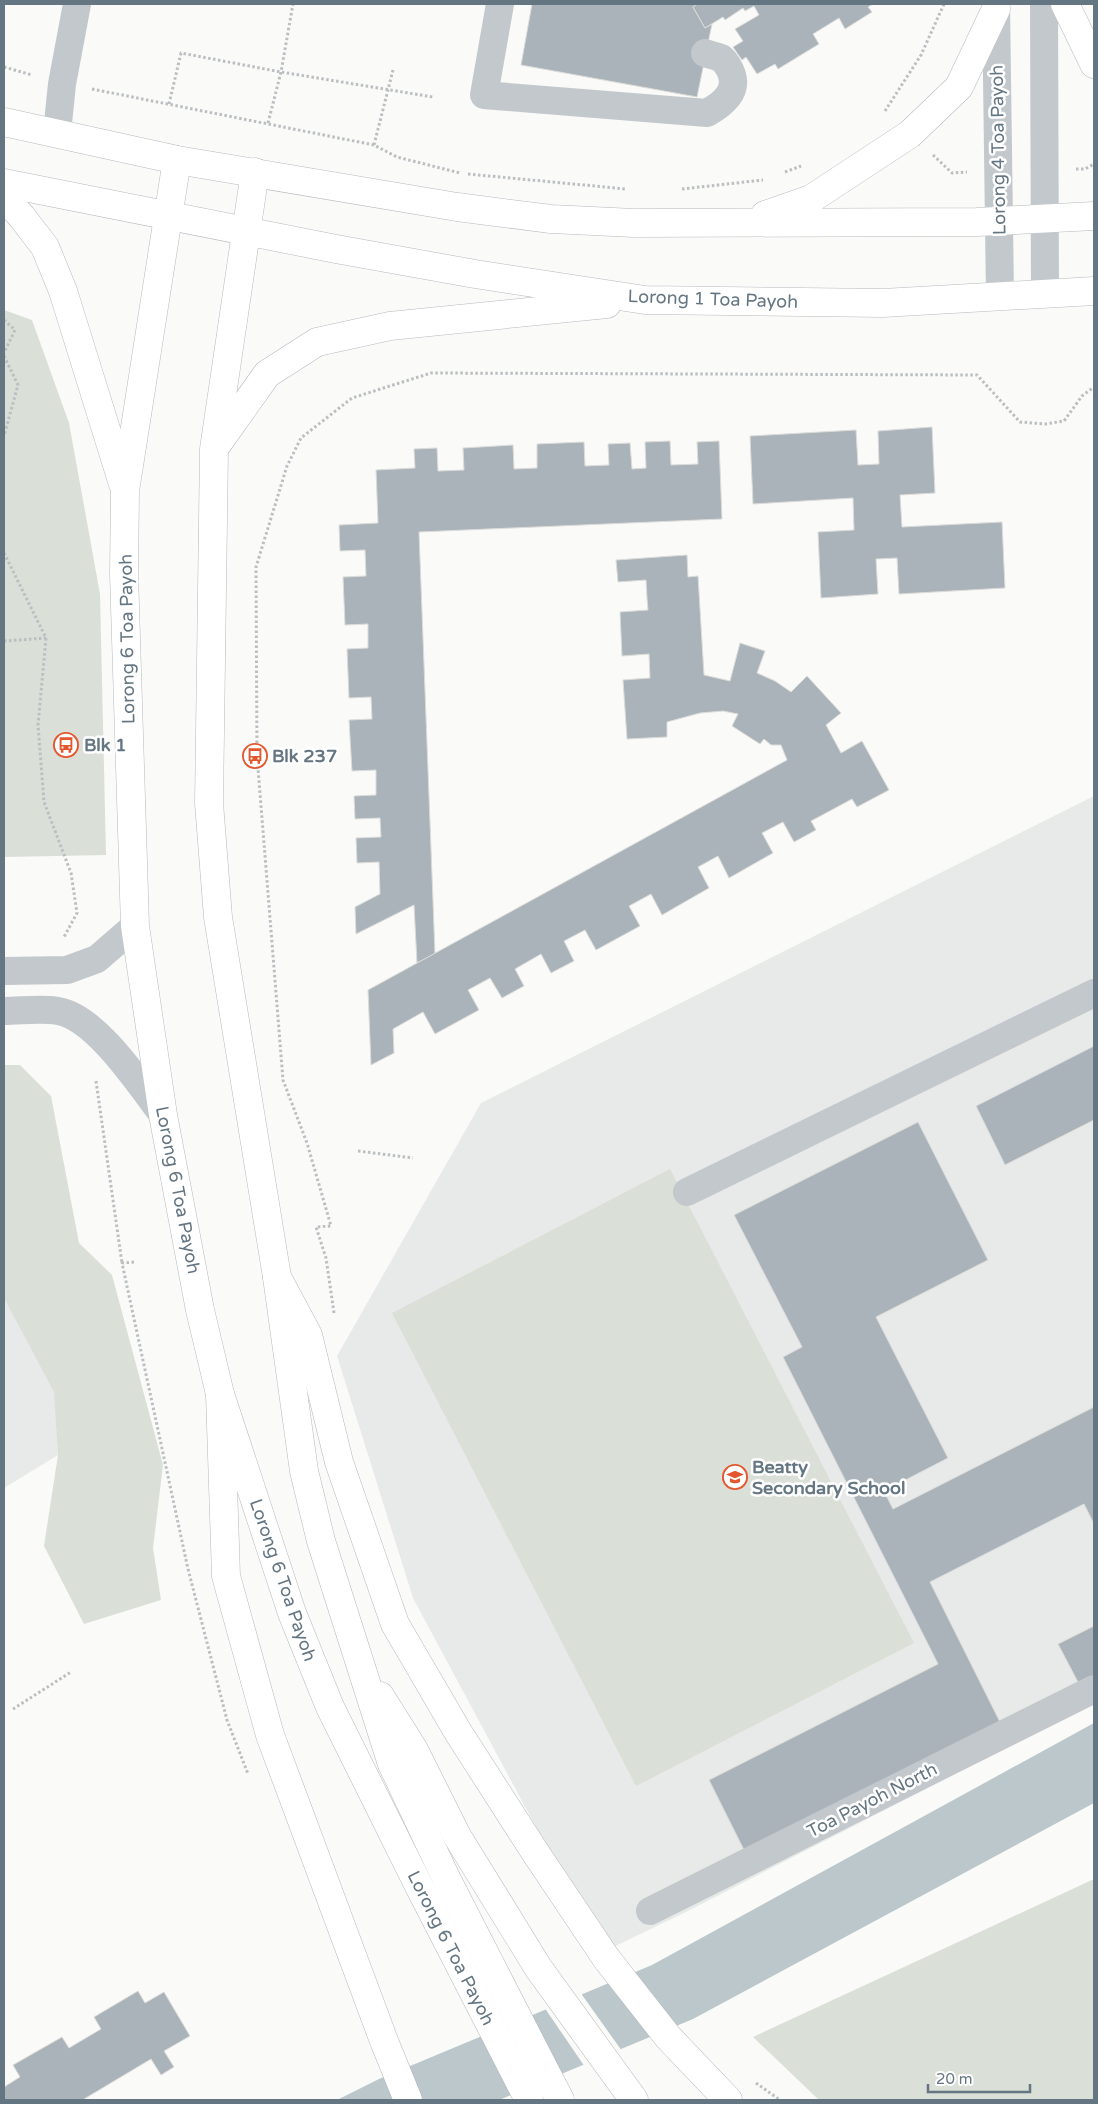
<svg xmlns="http://www.w3.org/2000/svg" width="1098" height="2104" viewBox="0 0 1098 2104" font-family="'Varela Round',sans-serif">
<style>
.built{fill:#e8e9e9}
.green{fill:#dadfd7}
.water{fill:#bbc7cb}
.pier{fill:#fafaf8}
.building{fill:#aab3b9;stroke:#dcdcda}
.lines{fill:none;stroke-linecap:round;stroke-linejoin:round}
.major-casing{stroke:#b5babe;stroke-width:29}
.highway-casing{stroke:#b4b9bd;stroke-width:29}
.path{stroke:#bbbfc2;stroke-width:3;stroke-dasharray:2.5 2.5;stroke-linecap:butt}
.minor{stroke:#c3c8cc;stroke-width:28}
.major{stroke:#fff;stroke-width:28}
.highway{stroke:#fff;stroke-width:28}
.labels{text-anchor:middle;dominant-baseline:central;stroke-width:5;stroke-linejoin:round;paint-order:stroke}
.street-label{font-size:18px;fill:#657683;stroke:#fff}
.poi-label{font-size:18px;font-weight:bold;fill:#657683;stroke:#fff;text-anchor:start}
</style>
<rect width="100%" height="100%" fill="#fafaf8"/>
<g class="built">
<path d="M1094,796V1703L686,1912L603,1952L413,1598L337,1356L481,1103Z"/>
<path d="M4,1298L55,1392L58,1455L4,1488Z"/>
</g>
<g class="green">
<path d="M4,310L32,320L69,423L100,594L106,855L4,857Z"/>
<path d="M4,1065H20L51,1096L79,1243L112,1275L163,1465L153,1548L161,1600L84,1624L44,1546L58,1455L54,1392L4,1298Z"/>
<path d="M670,1169L914,1643L636,1786L392,1313Z"/>
<path d="M1094,1879V2100H819L753,2037Z"/>
</g>
<path class="water" d="M1094,1723V1803L693,2019L499,2100H337L379,2079L652,1965Z"/>
<path class="pier" d="M580,1992L622,2051L585,2067L544,2007Z"/>
<g class="building">
<path d="M532,4H697L693,7L705,28L712,24L697,97L521,65Z"/>
<path d="M697,4H873L868,7L872,12L845,29L839,18L813,34L819,44L778,69L775,64L757,74L746,57L742,60L733,47L743,41L735,29L759,15L754,6L745,11L743,8L725,20L723,17L705,28L693,7Z"/>
<path d="M932,427L935,493L900,495L902,527L1002,522L1005,588L899,594L897,558L876,559L878,594L821,598L818,532L854,530L853,498L753,504L750,436L856,430L858,465L879,464L878,431Z"/>
<path d="M670,441L671,465L698,464L697,442L719,441L722,519L419,532L435,954L417,963L414,905L356,934L355,907L380,894L379,862L357,863L356,838L381,837L380,818L355,819L354,796L376,795V770L352,771L349,720L372,719L371,697L349,698L347,649L368,648V624L345,625L343,577L366,576L365,550L340,551L339,525L378,523L376,470L415,468L414,449L437,448L438,471L464,470L463,448L513,445L514,469L537,468V444L584,442L585,466L609,465L608,444L630,443L632,469L646,468L645,442Z"/>
<path d="M687,555L688,577L698,576L704,675L730,681L740,643L765,651L757,673L775,681L791,692L807,676L841,713L826,725L841,753L862,741L889,790L857,807L852,799L811,821L816,830L794,842L783,822L762,833L773,853L729,878L718,856L698,867L709,888L662,915L651,894L629,906L640,926L596,950L585,930L564,941L574,961L551,973L541,954L515,969L524,986L502,998L490,978L468,990L479,1010L435,1034L423,1012L393,1029L394,1053L371,1065L368,990L787,760L781,745H771L764,739L760,744L732,726L738,714L723,711L700,713L667,722V737L627,739L623,680L650,678L649,654L622,656L620,612L648,610L647,598L646,580L618,582L616,560Z"/>
<path d="M1094,1046V1120L1005,1165L976,1106Z"/>
<path d="M918,1122L988,1260L876,1317L948,1458L884,1491L893,1509L1094,1407V1524L1084,1504L930,1582L1001,1724L746,1854L709,1780L938,1664L783,1357L802,1347L734,1215Z"/>
<path d="M1094,1626V1679L1080,1686L1058,1644Z"/>
<path d="M138,1991L145,2003L164,1992L190,2036L164,2051L174,2067L161,2075L151,2059L84,2099L85,2100H4V2087L20,2077L13,2065L62,2037L69,2048L101,2029L94,2017Z"/>
</g>
<g class="lines">
<defs>
<g id="major">
<path d="M1065,4L1094,64"/>
<path d="M4,122L177,160L457,207L551,219L634,223L977,222L1094,216"/>
<path d="M177,160L125,491L124,574L135,926L163,1115L200,1310L220,1394L292,1613L330,1707L420,1888L529,2100"/>
<path d="M255,172L214,449L209,803L218,917L277,1277L308,1335L339,1462L395,1624L458,1732L535,1852L606,1958L668,2037L728,2100"/>
<path d="M4,183L336,249L475,274L645,300L883,303L1094,291"/>
<path d="M4,197L22,217L45,247L63,291L123,484"/>
<path d="M765,215L811,199L910,134L959,87L996,9"/>
<path d="M218,443L267,374L317,342L390,326L607,304"/>
</g>
<g id="highway">
<path d="M277,1277L304,1471L321,1541L392,1764L448,1882L560,2100"/>
<path d="M220,1394L226,1576L270,1735L384,2041L408,2100"/>
<path d="M380,1696L414,1750L457,1836L539,1969L634,2100"/>
</g>
</defs>
<use href="#major" class="major-casing"/>
<use href="#highway" class="highway-casing"/>
<g class="path">
<path d="M4,67L32,75"/>
<path d="M92,89L374,145L397,157L460,173"/>
<path d="M169,104L181,53L281,72L433,97"/>
<path d="M885,111L921,55L944,4"/>
<path d="M268,123L281,72L293,4"/>
<path d="M374,145L393,70"/>
<path d="M933,155L952,173L967,172"/>
<path d="M1076,169H1085L1094,164"/>
<path d="M785,172L801,166"/>
<path d="M468,174L626,189"/>
<path d="M682,189L763,180"/>
<path d="M4,320L15,330L4,353"/>
<path d="M4,356L18,385L4,436"/>
<path d="M4,553L46,638L38,725L44,802L71,873L77,913L64,937"/>
<path d="M4,641L46,638"/>
<path d="M96,1081L122,1263"/>
<path d="M358,1151L413,1158"/>
<path d="M134,1262L122,1263L188,1569L227,1720L248,1774"/>
<path d="M334,1313L326,1258L316,1227L331,1226L307,1143L283,1080L257,756L256,567L287,466L301,438L352,398L431,373L977,375L1020,422L1045,424L1064,421L1082,396L1094,387"/>
<path d="M13,1709L71,1672"/>
<path d="M756,2083L780,2100"/>
</g>
<g class="minor">
<path d="M500,4L484,95L707,113C723,104 740,91 730,70C728,66 724,60 721,58C716,56 710,55 705,53"/>
<path d="M996,4L1000,296"/>
<path d="M1044,4L1045,294"/>
<path d="M57,133L62,84L77,4"/>
<path d="M4,971L67,970L97,959L135,926"/>
<path d="M4,1011C21,1011 41,1008 58,1011C96,1017 140,1085 163,1115"/>
<path d="M687,1192L1094,993"/>
<path d="M650,1911L1094,1689"/>
</g>
<use href="#major" class="major"/>
<use href="#highway" class="highway"/>
</g>
<defs>
<symbol id="bus-ring" viewBox="-11 -11 22 22"><circle r="9.5" fill="#fff" stroke="#e4572e" stroke-width="1.5"/><path d="M-5-6H5V4H4V6H2V4H-2V6H-4V4H-5ZM-3.5-4V0h7V-4ZM-3.5 1.2v1.5H-2V1.2ZM2 1.2v1.5H3.5V1.2Z" fill="#e4572e"/></symbol>
<symbol id="school-ring" viewBox="-11 -11 22 22"><circle r="9.5" fill="#fff" stroke="#e4572e" stroke-width="1.5"/><path d="M0-5L7-2L0 1L-7-2ZM-4 1L0 2.5L4 1V4Q0 6-4 4Z" fill="#e4572e"/></symbol>
</defs>
<g fill-rule="evenodd">
<use href="#bus-ring" x="52" y="731" width="28" height="28"/>
<use href="#bus-ring" x="241" y="742" width="28" height="28"/>
<use href="#school-ring" x="721" y="1463" width="28" height="28"/>
</g>
<g class="labels">
<g class="street-label">
<text transform="translate(998 150) rotate(-91)">Lorong 4 Toa Payoh</text>
<text transform="translate(713 299) rotate(2)">Lorong 1 Toa Payoh</text>
<text transform="translate(127 639) rotate(-91)">Lorong 6 Toa Payoh</text>
<text transform="translate(178 1190) rotate(79)">Lorong 6 Toa Payoh</text>
<text transform="translate(283 1580) rotate(71)">Lorong 6 Toa Payoh</text>
<text transform="translate(872 1800) rotate(-27)">Toa Payoh North</text>
<text transform="translate(451 1948) rotate(63)">Lorong 6 Toa Payoh</text>
</g>
<g class="poi-label">
<text x="84" y="745">Blk 1</text>
<text x="272" y="756">Blk 237</text>
<text x="752" y="1467">Beatty<tspan x="752" dy="21">Secondary School</tspan></text>
</g>
</g>
<rect width="1098" height="2104" fill="none" stroke="#657683" stroke-width="10"/>
<path d="M928 2084v8h102v-8" fill="none" stroke="#657683" stroke-width="2.5"/>
<text x="936" y="2084" font-size="15" fill="#657683" stroke="#ffffff" stroke-width="4" paint-order="stroke">20 m</text>
</svg>
